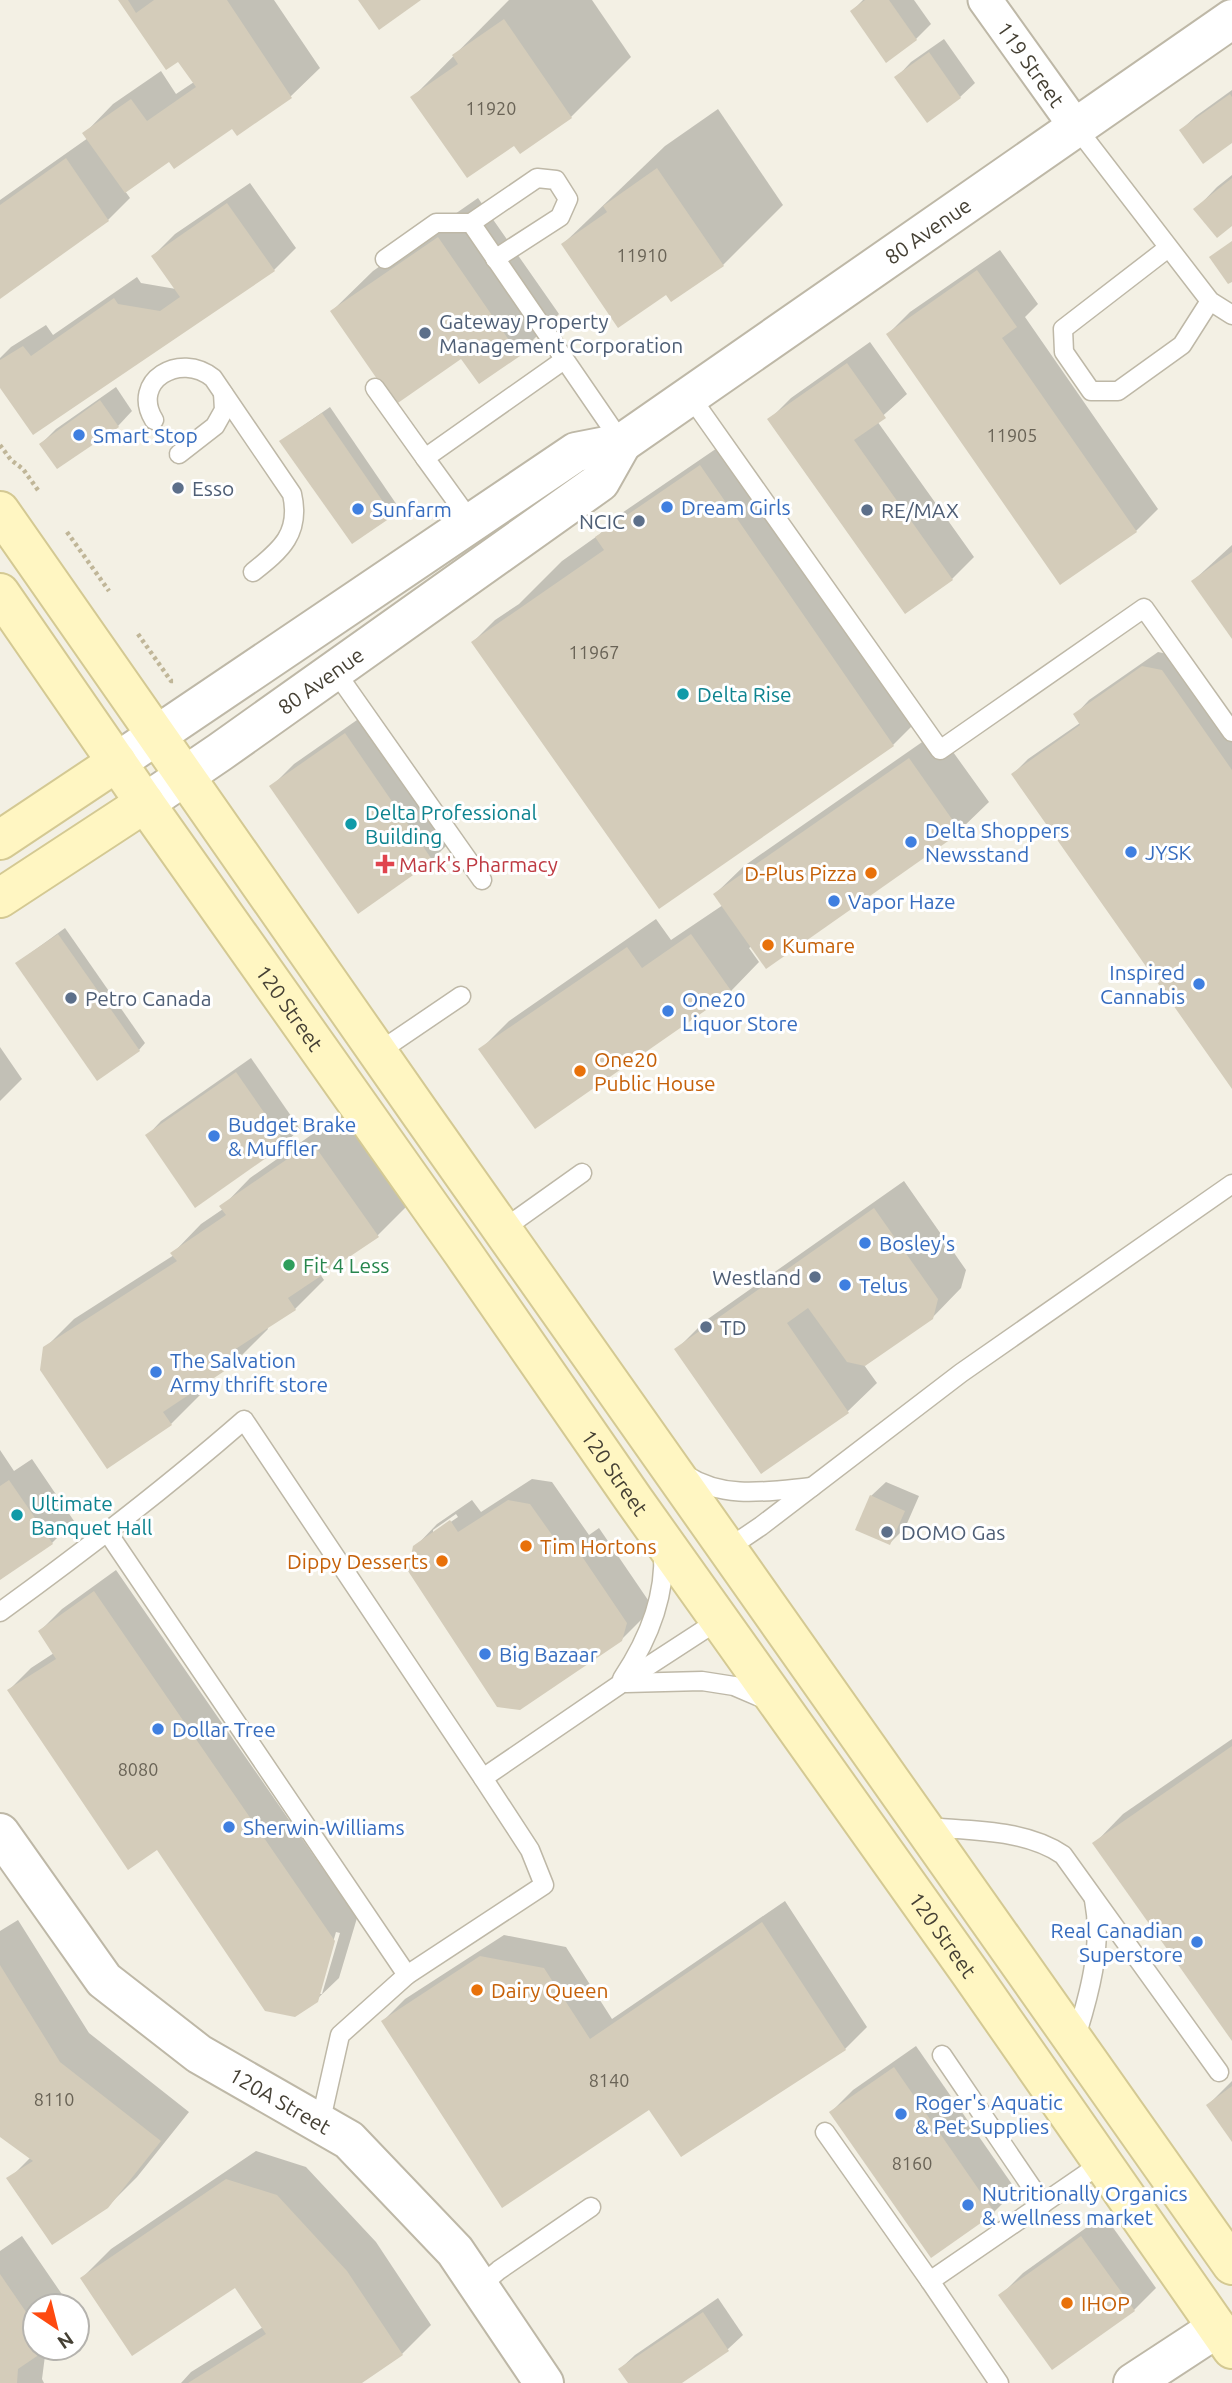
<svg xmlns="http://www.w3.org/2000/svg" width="1232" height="2383" viewBox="0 0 1232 2383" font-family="Ubuntu,sans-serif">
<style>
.shadow{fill:#0003;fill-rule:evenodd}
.building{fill:#d4ccba}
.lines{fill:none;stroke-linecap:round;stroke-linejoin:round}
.service-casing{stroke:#beb8a7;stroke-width:21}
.minor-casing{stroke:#beb8a7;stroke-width:37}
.tertiary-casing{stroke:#beb8a7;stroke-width:42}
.secondary-casing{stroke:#d4c993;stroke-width:42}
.path{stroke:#c0b698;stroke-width:4.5;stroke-dasharray:3.5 3.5;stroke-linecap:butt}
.service{stroke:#fff;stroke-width:18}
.minor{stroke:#fff;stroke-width:33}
.tertiary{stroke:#fff;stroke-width:38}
.secondary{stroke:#fff6c2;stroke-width:38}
.service-dot{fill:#5c6f8a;stroke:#fff;stroke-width:2.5}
.shop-dot{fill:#3f7fe0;stroke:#fff;stroke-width:2.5}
.culture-dot{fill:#0f9aa8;stroke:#fff;stroke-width:2.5}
.health-dot{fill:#e0444e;stroke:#fff;stroke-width:2.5}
.food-dot{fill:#e8710a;stroke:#fff;stroke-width:2.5}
.leisure-dot{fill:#2e9e5b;stroke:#fff;stroke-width:2.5}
.labels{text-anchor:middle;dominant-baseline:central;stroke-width:6;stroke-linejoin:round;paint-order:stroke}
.number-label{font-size:18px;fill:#696356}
.street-label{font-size:21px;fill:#454034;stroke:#fff}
.service-label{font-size:21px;fill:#4e5e75;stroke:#fff;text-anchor:start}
.shop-label{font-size:21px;fill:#366cbe;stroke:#fff;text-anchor:start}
.culture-label{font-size:21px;fill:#0d838f;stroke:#fff;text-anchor:start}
.health-label{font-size:21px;fill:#be3a42;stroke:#fff;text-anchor:start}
.food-label{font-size:21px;fill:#c56008;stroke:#fff;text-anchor:start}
.leisure-label{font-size:21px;fill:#27864d;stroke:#fff;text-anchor:start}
</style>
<rect width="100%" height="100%" fill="#f3f0e4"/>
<g class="shadow">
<path d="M120,0H274L320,68L291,96L238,134L232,126L169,160L125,191L130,198L108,220L0,297V200L88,138L85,133L113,104L161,71L176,94L194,82L179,60Z"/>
<path d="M509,0H592L631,57L571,117L514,143L413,97Z"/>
<path d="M863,0H914L931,24L916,39L886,60L852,11Z"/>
<path d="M944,39L975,83L960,97L897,77L911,62Z"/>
<path d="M1232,90V141L1181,130L1196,116Z"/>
<path d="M718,109L783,205L723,265L666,292L563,244L665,146Z"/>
<path d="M1232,175V224L1196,209L1217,187Z"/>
<path d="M250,183L296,248L274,270L0,385V358L11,347L46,325L53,335L137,277L141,283L176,289L153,256L175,234Z"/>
<path d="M478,198L559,314L519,354L479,382L462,356L332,311L373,271Z"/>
<path d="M1000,250L1038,304L1025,317L1158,509L1136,531L888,334L910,312Z"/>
<path d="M870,342L907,394L877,421L974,557L952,579L769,420L791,398Z"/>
<path d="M116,387L132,411L118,426L41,444L56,429Z"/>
<path d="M330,407L399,508L352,542L281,441Z"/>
<path d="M723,444L915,723L893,745L473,642L495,620L519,604L562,561L600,534L619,515Z"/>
<path d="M1232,545V636L1193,581Z"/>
<path d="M1158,652L1177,656L1232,734V1086L1013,774L1028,759L1080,723L1075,715L1089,700Z"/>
<path d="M367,713L454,838L432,860L359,911L272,786L294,764Z"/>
<path d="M938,731L989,802L960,830L766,966L752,946L749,948L759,962L731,991L480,1050L509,1021L656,919L671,940L723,905L715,894L744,866Z"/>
<path d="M65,928L145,1043L139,1050L17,963Z"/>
<path d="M0,1047L22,1079L0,1101Z"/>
<path d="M251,1058L300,1129L285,1143L147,1136L161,1121Z"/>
<path d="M341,1114L406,1207L377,1236L320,1274L324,1280L295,1309L267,1327L268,1329L239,1358L195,1388L200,1395L171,1424L108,1466L45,1348L74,1319L174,1255L173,1253L201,1224L223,1209L222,1207L250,1178Z"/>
<path d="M904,1181L966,1270L961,1288L932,1318L864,1365L877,1383L848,1411L761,1471L676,1350L705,1321Z"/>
<path d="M0,1450L14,1471L32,1459L74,1521L52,1543L0,1578Z"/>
<path d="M532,1479L552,1482L589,1535L599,1528L648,1600L644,1617L621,1640L415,1547L437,1524L472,1500L481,1512ZM456,1514L458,1517L433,1534V1530Z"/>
<path d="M886,1482L919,1496L905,1528L890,1543L871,1496Z"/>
<path d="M116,1570L357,1918L339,1978L316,2000L157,1848L9,1690L31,1668L54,1653L40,1631L62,1609ZM336,1932L340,1933L322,1994H318Z"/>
<path d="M1232,1739V2038L1095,1843L1123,1814Z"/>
<path d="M785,1901L867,2027L845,2049L649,2108L383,2021L405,1999L504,1935L566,1947L612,2019Z"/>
<path d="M18,1920L89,2033L189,2112L137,2177L107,2207L9,2179L31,2157L0,2135V1931Z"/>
<path d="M916,2046L1016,2190L994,2212L932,2256L831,2112L853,2090Z"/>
<path d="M1232,2081V2139L1208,2105Z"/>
<path d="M256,2151L306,2167L376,2242L431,2325L402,2354L359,2383H181L191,2372L263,2327L236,2285L82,2278L111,2249Z"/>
<path d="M1104,2215L1156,2288L1134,2310L1001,2295L1023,2273Z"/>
<path d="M22,2236L70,2306H35V2348H46L42,2379L44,2383H0V2251Z"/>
<path d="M718,2298L743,2335L728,2349L679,2383H630L620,2369L635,2355Z"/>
</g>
<g class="building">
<path d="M118,0H128L136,13L154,0H227L292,98L237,136L232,129L174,169L169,162L125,193L82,133L131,99L147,121L196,87L178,62L166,70Z"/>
<path d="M358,0H421L379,30Z"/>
<path d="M865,0H889L917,40L886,63L850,11Z"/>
<path d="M504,19L572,118L520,154L514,146L467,178L410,97L458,64L452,55Z"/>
<path d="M929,52L961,98L927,123L894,77Z"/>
<path d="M1230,94L1232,97V143L1203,164L1179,130Z"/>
<path d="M66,158L109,221L0,299V205Z"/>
<path d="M657,168L724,266L671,302L666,295L618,328L561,244L607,212L603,206Z"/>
<path d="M1232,178V226L1217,238L1193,209Z"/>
<path d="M227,203L275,271L33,435L0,388V360L23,346L31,356L114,298L118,304L160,311L180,297L151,256Z"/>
<path d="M438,237L520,356L479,384L461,359L395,405L330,311Z"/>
<path d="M1232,241V282L1228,284L1209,257Z"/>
<path d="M977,270L1017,327L1002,338L1137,532L1060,585L886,334Z"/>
<path d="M847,363L886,418L854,440L953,580L905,614L767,419Z"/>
<path d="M100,400L119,427L57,469L39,444Z"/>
<path d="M322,413L393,516L352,544L279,441Z"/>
<path d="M700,465L894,746L659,909L471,642L604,550L595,537Z"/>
<path d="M1232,552V639L1191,581Z"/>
<path d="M1142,666L1162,670L1232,770V1089L1011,774L1080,725L1073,714Z"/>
<path d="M345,733L433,861L358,914L269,786Z"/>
<path d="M909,758L961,832L766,969L713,894Z"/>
<path d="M58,934L140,1051L97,1081L15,963Z"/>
<path d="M691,934L732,992L535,1129L478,1049L627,947L642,968Z"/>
<path d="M236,1072L286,1144L195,1208L145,1135Z"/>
<path d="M312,1142L379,1237L288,1298L296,1310L234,1350L241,1360L163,1412L172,1425L107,1469L40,1370L43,1347L177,1261L170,1253L226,1215L219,1206Z"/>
<path d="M874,1208L938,1299L933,1319L865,1366L847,1362L808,1308L787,1323L849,1413L761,1474L674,1349Z"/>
<path d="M9,1480L53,1544L0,1580V1486Z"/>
<path d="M870,1495L905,1511L890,1545L855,1530Z"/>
<path d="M508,1500L530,1504L567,1556L577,1549L627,1623L622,1641L520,1710L497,1707L408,1571L413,1546L450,1520L458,1532Z"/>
<path d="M94,1591L335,1941L318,2002L295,2017L265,2011L157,1850L128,1870L7,1690L56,1659L38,1631Z"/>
<path d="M1232,1746V2041L1092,1843Z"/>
<path d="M762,1922L846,2050L681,2157L649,2110L502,2208L381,2021L480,1956L544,1968L590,2039Z"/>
<path d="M0,1965L60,2062L161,2141L108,2208L52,2245L6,2178L33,2161L0,2137Z"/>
<path d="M894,2067L995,2213L931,2258L829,2112Z"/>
<path d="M1232,2086V2142L1206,2105Z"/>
<path d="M226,2179L277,2195L347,2271L403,2355L362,2383H188L266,2334L235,2288L132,2356L80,2278Z"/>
<path d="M1081,2236L1135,2311L1052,2370L998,2295Z"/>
<path d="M0,2274L35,2325V2348H49L18,2369L17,2383H0Z"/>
<path d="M703,2312L729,2351L682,2383H628L618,2369Z"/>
</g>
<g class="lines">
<defs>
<g id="service">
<path d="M1076,127L1210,301L1232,315"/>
<path d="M471,223L622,443"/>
<path d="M1168,248L1063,329L1064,352L1091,391H1118L1182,345L1210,301"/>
<path d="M385,259L436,223H471L537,178L556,180L568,199L560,217L495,259"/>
<path d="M375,388L425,458"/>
<path d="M690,396L940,750L1144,608L1232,732"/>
<path d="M154,420C130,381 180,351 213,378L292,494C301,533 281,550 253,572"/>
<path d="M179,454L215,426L224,410L223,393"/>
<path d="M472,523L425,458L564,360"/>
<path d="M335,671L482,880"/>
<path d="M377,1053L461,996"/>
<path d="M502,1230L582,1173"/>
<path d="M686,1475C725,1500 769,1491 812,1487"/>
<path d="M108,1533L407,1975"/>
<path d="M727,1549L761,1526L961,1373L1232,1184"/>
<path d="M0,1612C84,1551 166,1488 244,1420L483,1778"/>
<path d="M622,1679C648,1640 666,1598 663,1551"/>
<path d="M626,1683L702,1681L734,1686L769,1701"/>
<path d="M926,1827C971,1831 1025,1829 1063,1855L1219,2072"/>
<path d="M1075,2040C1089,1996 1103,1946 1094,1900"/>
<path d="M942,2055L1043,2204"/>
<path d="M320,2124L340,2035L407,1975L544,1885L530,1850L483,1778L619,1685L719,1620"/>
<path d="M825,2132L930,2281"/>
<path d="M479,2287L499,2270L591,2207"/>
<path d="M999,2383L930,2281L1102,2163"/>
</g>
<g id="minor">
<path id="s1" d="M985,0L1076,127"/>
</g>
<g id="tertiary">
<path id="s2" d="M117,762L576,452L622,443L1232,19"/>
<path id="s3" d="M145,803L220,752L600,482L622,443"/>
<path id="s4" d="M0,1833L104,1980L199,2054L349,2140L455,2251L544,2383"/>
<path d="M1133,2383L1217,2328"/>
</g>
<g id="secondary">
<path d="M0,511L420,1113L1232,2265"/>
<path id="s5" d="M0,593L145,803L463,1253L634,1500L971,1974L1232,2349"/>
<path d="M0,840L117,762"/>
<path d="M0,898L145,803"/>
</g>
</defs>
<use href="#service" class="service-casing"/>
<use href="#minor" class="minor-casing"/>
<use href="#tertiary" class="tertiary-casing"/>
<use href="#secondary" class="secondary-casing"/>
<g class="path">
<path d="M0,445L11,460L23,469L40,493"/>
<path d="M67,532L109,591"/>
<path d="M138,634L171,681H175"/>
</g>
<use href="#service" class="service"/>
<use href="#minor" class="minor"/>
<use href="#tertiary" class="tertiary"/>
<use href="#secondary" class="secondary"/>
</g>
<g class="service-dot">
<circle cx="425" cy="333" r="7"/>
<circle cx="178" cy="488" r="7"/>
<circle cx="867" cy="510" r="7"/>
<circle cx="639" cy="521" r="7"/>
<circle cx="71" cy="998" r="7"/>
<circle cx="815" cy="1277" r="7"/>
<circle cx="706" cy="1327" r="7"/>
<circle cx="887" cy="1532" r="7"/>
</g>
<g class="shop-dot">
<circle cx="79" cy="435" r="7"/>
<circle cx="667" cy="507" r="7"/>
<circle cx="358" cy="509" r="7"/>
<circle cx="911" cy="842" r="7"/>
<circle cx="1131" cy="852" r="7"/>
<circle cx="834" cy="901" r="7"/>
<circle cx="1199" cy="984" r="7"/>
<circle cx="668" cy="1011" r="7"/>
<circle cx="214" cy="1136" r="7"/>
<circle cx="865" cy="1243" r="7"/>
<circle cx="845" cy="1285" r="7"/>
<circle cx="156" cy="1372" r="7"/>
<circle cx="485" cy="1654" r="7"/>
<circle cx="158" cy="1729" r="7"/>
<circle cx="229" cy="1827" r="7"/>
<circle cx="1197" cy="1942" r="7"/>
<circle cx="901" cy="2114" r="7"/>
<circle cx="968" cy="2205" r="7"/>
</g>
<g class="culture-dot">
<circle cx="683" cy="694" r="7"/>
<circle cx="351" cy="824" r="7"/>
<circle cx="17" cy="1515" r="7"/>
</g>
<path class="health-dot" d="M381.5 853.5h7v7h7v7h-7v7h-7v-7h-7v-7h7z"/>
<g class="food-dot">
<circle cx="871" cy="873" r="7"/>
<circle cx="768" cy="945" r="7"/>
<circle cx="580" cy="1071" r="7"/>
<circle cx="526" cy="1546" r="7"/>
<circle cx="442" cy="1561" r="7"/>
<circle cx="477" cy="1990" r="7"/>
<circle cx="1067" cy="2303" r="7"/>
</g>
<circle class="leisure-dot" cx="289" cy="1265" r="7"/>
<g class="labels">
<g class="number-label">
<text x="491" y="108">11920</text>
<text x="642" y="255">11910</text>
<text x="1012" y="435">11905</text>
<text x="594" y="652">11967</text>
<text x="138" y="1769">8080</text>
<text x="609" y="2080">8140</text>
<text x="54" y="2099">8110</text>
<text x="912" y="2163">8160</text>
</g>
<g class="street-label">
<text stroke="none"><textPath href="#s1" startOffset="79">119 Street</textPath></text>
<text stroke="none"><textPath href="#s2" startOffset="973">80 Avenue</textPath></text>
<text stroke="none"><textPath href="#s3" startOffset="214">80 Avenue</textPath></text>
<text stroke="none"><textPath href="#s5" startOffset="506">120 Street</textPath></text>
<text stroke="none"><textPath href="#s5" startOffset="1073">120 Street</textPath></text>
<text stroke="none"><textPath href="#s5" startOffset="1640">120 Street</textPath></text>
<text stroke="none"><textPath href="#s4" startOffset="394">120A Street</textPath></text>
</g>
<g class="service-label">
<text x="439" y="321">Gateway Property<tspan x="439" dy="24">Management Corporation</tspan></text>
<text x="192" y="488">Esso</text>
<text x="881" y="510">RE/MAX</text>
<text x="625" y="521" text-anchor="end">NCIC</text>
<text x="85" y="998">Petro Canada</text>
<text x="801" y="1277" text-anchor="end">Westland</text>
<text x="720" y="1327">TD</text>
<text x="901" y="1532">DOMO Gas</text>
</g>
<g class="shop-label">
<text x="93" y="435">Smart Stop</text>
<text x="681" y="507">Dream Girls</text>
<text x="372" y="509">Sunfarm</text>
<text x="925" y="830">Delta Shoppers<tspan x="925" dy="24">Newsstand</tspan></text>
<text x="1145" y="852">JYSK</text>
<text x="848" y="901">Vapor Haze</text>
<text x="1185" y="972" text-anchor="end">Inspired<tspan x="1185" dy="24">Cannabis</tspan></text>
<text x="682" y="999">One20<tspan x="682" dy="24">Liquor Store</tspan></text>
<text x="228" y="1124">Budget Brake<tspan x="228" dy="24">&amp; Muffler</tspan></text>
<text x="879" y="1243">Bosley's</text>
<text x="859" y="1285">Telus</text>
<text x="170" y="1360">The Salvation<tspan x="170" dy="24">Army thrift store</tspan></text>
<text x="499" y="1654">Big Bazaar</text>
<text x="172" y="1729">Dollar Tree</text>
<text x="243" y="1827">Sherwin-Williams</text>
<text x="1183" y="1930" text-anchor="end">Real Canadian<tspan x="1183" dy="24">Superstore</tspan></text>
<text x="915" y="2102">Roger's Aquatic<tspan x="915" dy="24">&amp; Pet Supplies</tspan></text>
<text x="982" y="2193">Nutritionally Organics<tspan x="982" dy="24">&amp; wellness market</tspan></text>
</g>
<g class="culture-label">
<text x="697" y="694">Delta Rise</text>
<text x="365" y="812">Delta Professional<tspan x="365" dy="24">Building</tspan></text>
<text x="31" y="1503">Ultimate<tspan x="31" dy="24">Banquet Hall</tspan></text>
</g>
<g class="health-label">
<text x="399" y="864">Mark's Pharmacy</text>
</g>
<g class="food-label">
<text x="857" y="873" text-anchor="end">D-Plus Pizza</text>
<text x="782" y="945">Kumare</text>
<text x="594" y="1059">One20<tspan x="594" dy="24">Public House</tspan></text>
<text x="540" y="1546">Tim Hortons</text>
<text x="428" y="1561" text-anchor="end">Dippy Desserts</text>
<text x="491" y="1990">Dairy Queen</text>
<text x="1081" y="2303">IHOP</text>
</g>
<g class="leisure-label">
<text x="303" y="1265">Fit 4 Less</text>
</g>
</g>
<g transform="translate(56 2327) rotate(145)"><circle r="33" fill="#ffffff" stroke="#b5b3ae" stroke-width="2"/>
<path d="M0-5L12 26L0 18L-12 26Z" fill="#fe4a10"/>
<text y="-10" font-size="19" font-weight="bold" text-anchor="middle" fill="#454034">N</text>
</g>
</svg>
